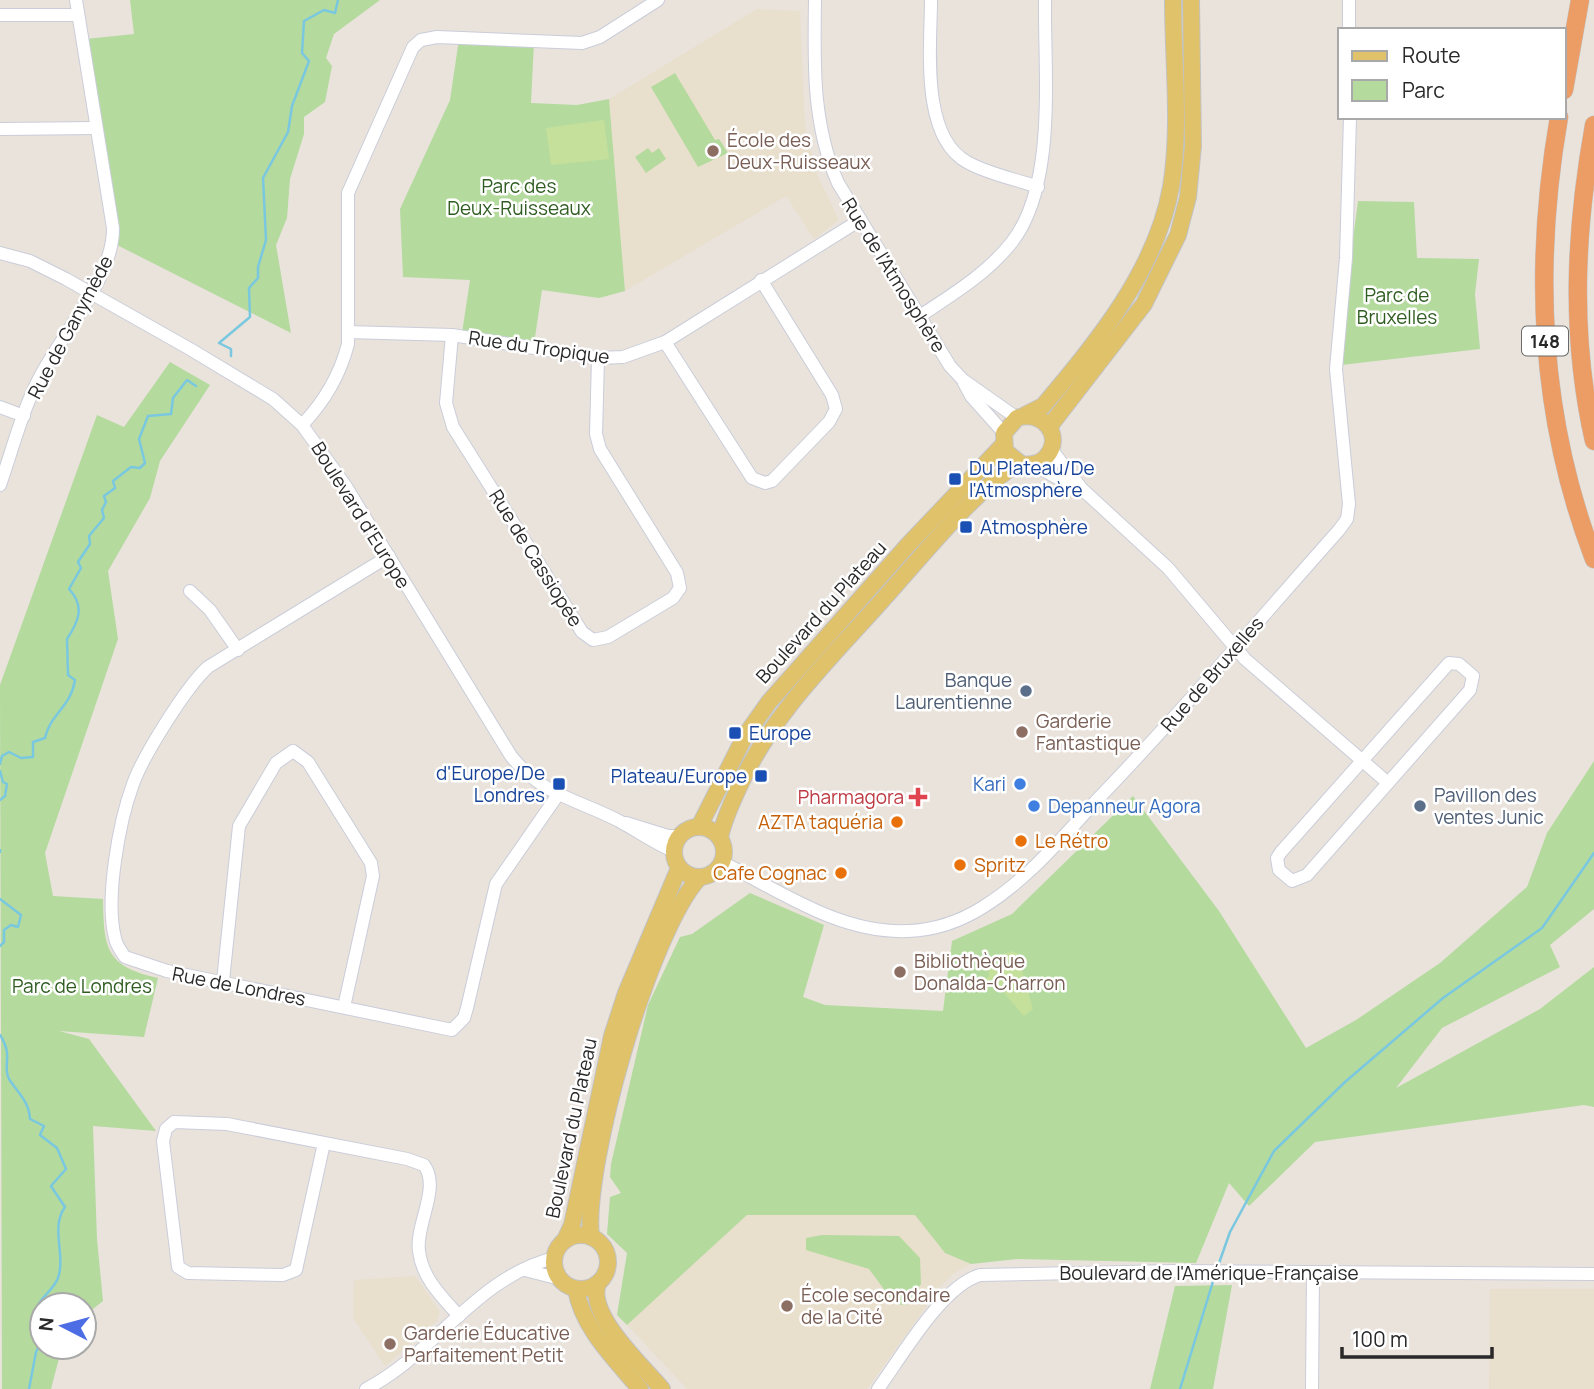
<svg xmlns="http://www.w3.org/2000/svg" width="1594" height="1389" viewBox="0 0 1594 1389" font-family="Manrope,sans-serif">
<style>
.education{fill:#e9dfcd}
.green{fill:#b4da9e}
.pitch{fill:#c5e09b}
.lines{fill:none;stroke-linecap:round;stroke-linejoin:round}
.stream{stroke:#7ac8e0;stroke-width:2.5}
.minor-casing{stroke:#cacdd9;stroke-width:14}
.major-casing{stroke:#c3c3c3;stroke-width:18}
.highway-casing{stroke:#c3c3c3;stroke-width:19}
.minor{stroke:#fff;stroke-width:12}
.major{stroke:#e0c26a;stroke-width:16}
.highway{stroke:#ec9c65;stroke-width:18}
.education-dot{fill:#8d6e63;stroke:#fff;stroke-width:2.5}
.transit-dot{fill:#1a4fb4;stroke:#fff;stroke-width:2.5}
.service-dot{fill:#5c6f8a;stroke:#fff;stroke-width:2.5}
.shop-dot{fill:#3f7fe0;stroke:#fff;stroke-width:2.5}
.health-dot{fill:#e0444e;stroke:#fff;stroke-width:2.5}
.food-dot{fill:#e8710a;stroke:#fff;stroke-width:2.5}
.labels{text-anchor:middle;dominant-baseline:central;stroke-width:5;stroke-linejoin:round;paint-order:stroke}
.shield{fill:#fff;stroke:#696969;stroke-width:2}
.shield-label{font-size:18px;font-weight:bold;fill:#292929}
.education-label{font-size:19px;fill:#785e54;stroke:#fff;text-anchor:start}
.park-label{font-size:19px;fill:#2f5d21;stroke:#fff}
.street-label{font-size:19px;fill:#292929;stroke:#fff}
.transit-label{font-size:19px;fill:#164399;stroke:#fff;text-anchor:start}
.service-label{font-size:19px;fill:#4e5e75;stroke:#fff;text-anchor:end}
.shop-label{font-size:19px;fill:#366cbe;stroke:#fff;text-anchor:end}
.health-label{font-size:19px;fill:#be3a42;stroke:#fff;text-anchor:end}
.food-label{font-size:19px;fill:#c56008;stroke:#fff;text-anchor:end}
</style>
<rect width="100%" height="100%" fill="#e9e3dc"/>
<g class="education">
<path d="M757,9L800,11L805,126L818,177L839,220L814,239L786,196L625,291L609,99Z"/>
<path d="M747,1215H916L945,1253L971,1264L953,1274L940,1287L867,1389H687L627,1325Z"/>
<path d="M415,1276L440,1312L437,1321L385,1366L353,1318L354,1280Z"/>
<path d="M1490,1289H1594V1389H1489Z"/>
</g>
<g class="green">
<path d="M130,0H380L334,34L326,58L332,66L325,102L304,117V134L290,179L287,218L276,245L291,333L117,245L86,39L134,34Z"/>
<path d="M459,39L534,42L531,103L577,105L609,99L625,291L599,298L542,290L534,344L462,333L470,280L403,277L400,209L450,100Z"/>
<path d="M675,73L715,140L719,139L728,153L698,167L651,87Z"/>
<path d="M648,148L652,153L659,148L666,159L646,173L635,157Z"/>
<path d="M1358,201L1414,202L1417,258L1479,259L1475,294L1480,349L1341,365L1343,316Z"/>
<path d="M170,362L210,385L160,461L150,498L108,571L118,639L45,853L53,896L103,899C104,948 105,966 158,978L144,1037L59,1031L89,1039L156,1131L93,1126L97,1239L103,1301L84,1316V1305H42V1347H62L51,1389H2L0,685L97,415L124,427Z"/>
<path d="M1594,761V909L1550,945L1560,967L1442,1028L1396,1088L1540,1009L1594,967V1107L1584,1105L1315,1142L1249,1206L1229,1183L1196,1263L1017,1259L971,1264L945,1253L915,1215H747L627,1325L617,1315L627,1253L607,1234L610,1197L621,1193L610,1177L611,1164L648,1005L680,937L692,934L750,893L824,925L803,997L825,1005L943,1011L952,941L1012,914L1133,796L1219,911L1306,1048L1356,1020L1440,963L1527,887L1547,833Z"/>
<path d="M822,1235L899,1236L920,1258L921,1284L906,1305L895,1304L869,1269L806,1250V1238Z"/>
<path d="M1232,1285L1213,1389H1150L1175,1286Z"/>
</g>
<g class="pitch">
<path d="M604,120L609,159L551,165L546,128Z"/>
<path d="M1012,951L1017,953L1033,1009L1024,1016L997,985L991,987L985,980L989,976V964L998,971L1005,964L1003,955Z"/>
</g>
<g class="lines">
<g class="stream">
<path d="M231,356V349L219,343L250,317L249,288L258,278V267L266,240L263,178L288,132L292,106L309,61L302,53L304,21L324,10L335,13L338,0"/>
<path d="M0,764L2,756L9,752L21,758L33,757V742L45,738C50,714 71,707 75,680L68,675L67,639C79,621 85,606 69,589L81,568L78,562L90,544L89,536L104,518L102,510L106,502L104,496L115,488L113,481L131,467L140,468L145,463L139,439L148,416L171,414L173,398L187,380L196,386"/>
<path d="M0,771L3,782L7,784L5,796L0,800"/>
<path d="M0,850V852"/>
<path d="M0,899L21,915L18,927L11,925L4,930V942L0,946"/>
<path d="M0,1035C14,1056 2,1065 9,1079C18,1093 29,1101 30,1119L44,1126L40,1135L57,1148L66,1169L51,1186L65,1207C50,1228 66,1254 58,1278C52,1293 37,1298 35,1315L42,1316"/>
<path d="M1218,1266L1230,1232L1274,1151L1345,1082L1443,998L1542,928L1594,853"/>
<path d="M29,1389L36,1352L42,1340"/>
<path d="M1180,1389L1215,1275"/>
</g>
<defs>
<g id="minor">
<path d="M815,0C814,63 812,124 838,183L950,366L963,380L1017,418"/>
<path d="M931,0C931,45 920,136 967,162C988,174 1015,179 1038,187"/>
<path d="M1349,0V30"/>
<path d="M0,15H78"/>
<path d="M0,129L95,128"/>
<path d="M0,253L30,261L66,279L190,349L273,399L302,425L345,485L511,756C544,797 578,799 621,822C639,832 655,843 673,851"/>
<path d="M920,316C953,294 988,273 1012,242C1057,184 1044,71 1045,0"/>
<path d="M348,332L452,335L598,358L623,357L665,342L860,220"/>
<path d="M452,335L446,403L453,427L582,632L593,640L608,637L673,598L680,588L677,573L600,449L596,434L598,358"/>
<path d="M665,342L752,478L765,483L772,481L829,422L836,409L832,395L761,280"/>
<path d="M964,383L971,396L1004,433"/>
<path d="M0,407L24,416"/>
<path d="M302,425C324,402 340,375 348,344V193L413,47L421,40L437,37L582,43L600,37L658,0"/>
<path d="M1051,449L1082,489L1168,568L1245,659L1388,783"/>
<path d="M1032,465C1050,471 1063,485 1082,489"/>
<path d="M0,485C13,448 23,407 42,373C64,332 114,275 113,228L76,0"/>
<path d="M389,556L208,667C186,687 143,756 133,784C119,822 105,899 115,938C116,945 121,951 125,957L167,971L452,1030L464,1018L467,1008L496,884L557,796"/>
<path d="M190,591L210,610L238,650"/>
<path d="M1449,663L1459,664L1473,676L1470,690L1307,875L1292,881L1279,870L1277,858L1281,852Z"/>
<path d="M626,823L668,836H680"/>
<path d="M722,862C780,891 840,934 908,931C934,930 961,921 983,907C1027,880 1061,839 1095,802C1180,714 1258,621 1339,530L1347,519L1349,504L1336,369L1346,258L1350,117"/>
<path d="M223,981L239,826L276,763L293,751L308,762L371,863L373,876L344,1007"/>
<path d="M324,1143L296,1270L283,1275L188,1273L178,1267L163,1141L166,1129L174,1122L227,1124L407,1159L424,1165C441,1188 415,1225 419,1251C422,1278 442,1297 459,1316"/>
<path d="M525,1270L560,1279"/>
<path d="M366,1389C434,1354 477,1277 554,1258"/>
<path d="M878,1389C902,1356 942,1286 980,1275L1174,1271L1594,1274"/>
<path d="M1312,1389L1313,1273"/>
</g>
<g id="major">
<path d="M1025,415L1043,406C1097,342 1156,271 1171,187C1181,127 1173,61 1173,0"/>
<path d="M1049,427L1144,304L1178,235L1188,197L1193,146L1191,0"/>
<circle cx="699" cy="852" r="25"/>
<path d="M699,827L745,736L769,702L907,546L1003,445"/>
<path d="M720,838C723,821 731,805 738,789C772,713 832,657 886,596C921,557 966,501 1008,470C1020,461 1036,469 1046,457C1065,435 1041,409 1017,418L1004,433L1005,451L1021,464"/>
<circle cx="581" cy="1262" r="27"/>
<path d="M591,1237C583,1165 650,931 699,878"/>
<path d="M565,1240L572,1225L612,1036L626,993L679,868"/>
<path d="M598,1283C586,1315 643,1366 662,1389"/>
<path d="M576,1289C582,1328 616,1360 640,1389"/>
</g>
<g id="highway">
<path d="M1564,90L1580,0"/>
<path d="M1559,117C1533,267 1539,416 1594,559"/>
<path d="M1594,125C1575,231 1570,335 1594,441"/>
</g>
</defs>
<use href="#minor" class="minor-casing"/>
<use href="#major" class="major-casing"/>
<use href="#highway" class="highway-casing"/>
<use href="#minor" class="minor"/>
<use href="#major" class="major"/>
<use href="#highway" class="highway"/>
</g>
<g class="education-dot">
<circle cx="713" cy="151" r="7"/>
<circle cx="1022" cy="732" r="7"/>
<circle cx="900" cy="972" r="7"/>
<circle cx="787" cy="1306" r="7"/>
<circle cx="390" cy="1344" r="7"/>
</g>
<g class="transit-dot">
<rect x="948" y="472" width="14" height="14" rx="3.5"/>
<rect x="959" y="520" width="14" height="14" rx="3.5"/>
<rect x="728" y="726" width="14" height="14" rx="3.5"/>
<rect x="754" y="769" width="14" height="14" rx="3.5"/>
<rect x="552" y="777" width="14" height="14" rx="3.5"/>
</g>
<g class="service-dot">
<circle cx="1026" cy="691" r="7"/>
<circle cx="1420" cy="806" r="7"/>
</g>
<g class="shop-dot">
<circle cx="1020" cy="784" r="7"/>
<circle cx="1034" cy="806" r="7"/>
</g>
<path class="health-dot" d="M914.5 786.5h7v7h7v7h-7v7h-7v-7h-7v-7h7z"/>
<g class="food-dot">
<circle cx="897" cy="822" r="7"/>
<circle cx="1021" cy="841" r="7"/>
<circle cx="960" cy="865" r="7"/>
<circle cx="841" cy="873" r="7"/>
</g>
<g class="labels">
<rect class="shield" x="1522" y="326.5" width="46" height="29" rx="5"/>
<g class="shield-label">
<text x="1545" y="341">148</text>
</g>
<g class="education-label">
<text x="727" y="140">École des<tspan x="727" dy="22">Deux-Ruisseaux</tspan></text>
<text x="1036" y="721">Garderie<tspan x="1036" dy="22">Fantastique</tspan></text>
<text x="914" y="961">Bibliothèque<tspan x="914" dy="22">Donalda-Charron</tspan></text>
<text x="801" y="1295">École secondaire<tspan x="801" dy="22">de la Cité</tspan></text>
<text x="404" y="1333">Garderie Éducative<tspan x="404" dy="22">Parfaitement Petit</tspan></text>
</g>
<g class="park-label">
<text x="519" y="186">Parc des<tspan x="519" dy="22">Deux-Ruisseaux</tspan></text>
<text x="1397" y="295">Parc de<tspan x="1397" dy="22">Bruxelles</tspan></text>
<text x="82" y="986">Parc de Londres</text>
</g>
<g class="street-label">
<text transform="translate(894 275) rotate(58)">Rue de l'Atmosphère</text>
<text transform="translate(70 327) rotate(-62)">Rue de Ganymède</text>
<text transform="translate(539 347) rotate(8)">Rue du Tropique</text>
<text transform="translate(361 515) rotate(58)">Boulevard d'Europe</text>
<text transform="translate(536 558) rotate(58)">Rue de Cassiopée</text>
<text transform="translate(821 612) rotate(-48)">Boulevard du Plateau</text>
<text transform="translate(1212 674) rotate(-49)">Rue de Bruxelles</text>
<text transform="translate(239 986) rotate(11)">Rue de Londres</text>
<text transform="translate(571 1128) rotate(-78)">Boulevard du Plateau</text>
<text x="1209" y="1273">Boulevard de l'Amérique-Française</text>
</g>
<g class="transit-label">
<text x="969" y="468">Du Plateau/De<tspan x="969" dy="22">l'Atmosphère</tspan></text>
<text x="980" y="527">Atmosphère</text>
<text x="749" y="733">Europe</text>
<text x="545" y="773" text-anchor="end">d'Europe/De<tspan x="545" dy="22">Londres</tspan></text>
<text x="747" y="776" text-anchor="end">Plateau/Europe</text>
</g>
<g class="service-label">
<text x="1012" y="680">Banque<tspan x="1012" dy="22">Laurentienne</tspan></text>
<text x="1434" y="795" text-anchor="start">Pavillon des<tspan x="1434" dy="22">ventes Junic</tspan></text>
</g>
<g class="shop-label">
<text x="1006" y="784">Kari</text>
<text x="1048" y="806" text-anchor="start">Depanneur Agora</text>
</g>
<g class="health-label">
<text x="904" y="797">Pharmagora</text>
</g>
<g class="food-label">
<text x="883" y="822">AZTA taquéria</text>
<text x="1035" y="841" text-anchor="start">Le Rétro</text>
<text x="974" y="865" text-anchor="start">Spritz</text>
<text x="827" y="873">Cafe Cognac</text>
</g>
</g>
<rect x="1338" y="28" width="228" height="91" fill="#ffffff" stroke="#a9a9a9" stroke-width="2"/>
<rect x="1352" y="51" width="35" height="10" fill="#e0c26a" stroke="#a9a9a9" stroke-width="2"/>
<text x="1402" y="63" font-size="21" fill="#292929">Route</text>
<rect x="1352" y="80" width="35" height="21" fill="#b4da9e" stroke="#a9a9a9" stroke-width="2"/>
<text x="1402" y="98" font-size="21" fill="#292929">Parc</text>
<g transform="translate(63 1326) rotate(276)"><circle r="33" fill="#ffffff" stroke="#a9a9a9" stroke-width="2"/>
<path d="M0-5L12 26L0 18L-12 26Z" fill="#4d6de5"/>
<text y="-10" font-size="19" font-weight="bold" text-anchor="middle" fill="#292929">N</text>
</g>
<path d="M1342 1347v10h150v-10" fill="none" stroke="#292929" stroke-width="3.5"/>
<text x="1352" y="1347" font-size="21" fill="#292929" stroke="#ffffff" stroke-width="5" paint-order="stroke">100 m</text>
</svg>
